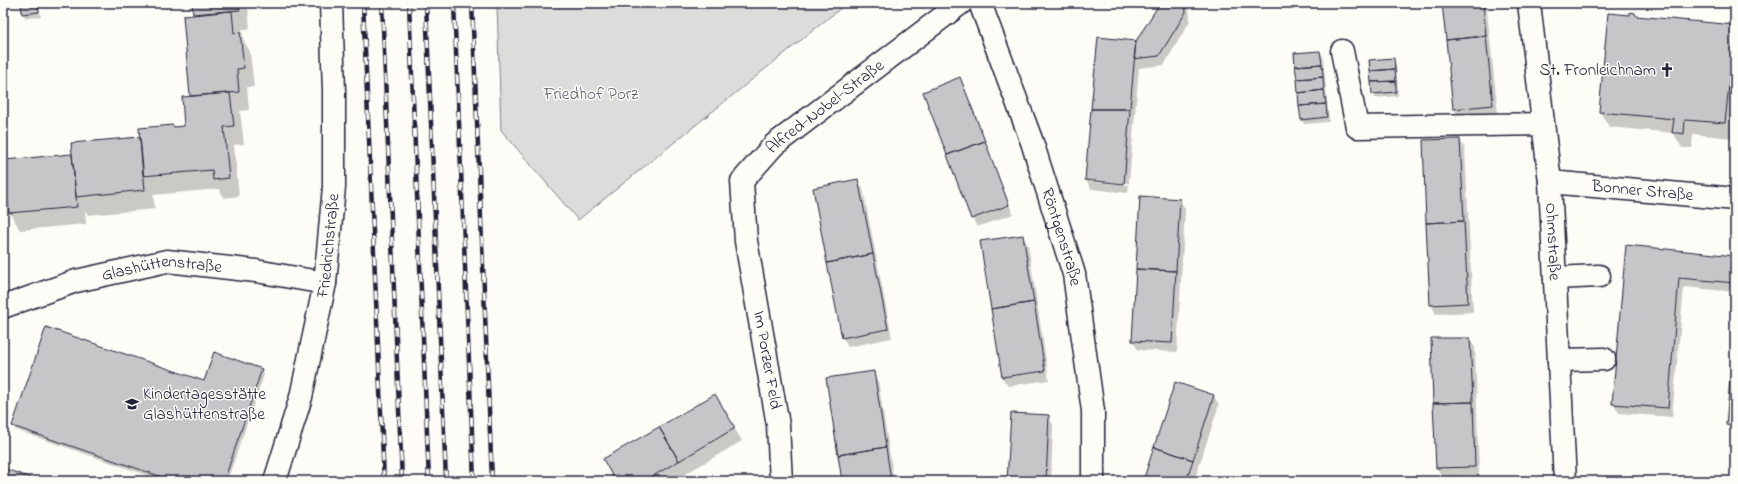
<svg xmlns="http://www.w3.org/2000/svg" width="1738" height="484" font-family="'Indie Flower',sans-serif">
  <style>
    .green { fill: #dddcdb; stroke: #807f8b }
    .shadow { fill: #0003; fill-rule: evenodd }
    .building { fill: #c6c6c8; stroke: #22223b }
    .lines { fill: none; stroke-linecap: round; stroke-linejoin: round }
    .minor-casing { stroke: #22223b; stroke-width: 25 }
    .minor { stroke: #fdfcf7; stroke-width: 22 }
    .rail-casing { stroke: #22223b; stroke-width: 4.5 }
    .rail { stroke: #fdfcf7; stroke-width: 3; stroke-dasharray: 9; stroke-linecap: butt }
    .labels { text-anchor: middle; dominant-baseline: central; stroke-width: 3; stroke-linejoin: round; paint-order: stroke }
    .poi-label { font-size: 17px; fill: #22223b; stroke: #fdfcf7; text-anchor: end }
    .park-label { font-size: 17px; fill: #5a5a6b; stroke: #fdfcf7 }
    .street-label { font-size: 17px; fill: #22223b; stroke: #fdfcf7 }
  </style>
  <rect width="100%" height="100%" fill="#fdfcf7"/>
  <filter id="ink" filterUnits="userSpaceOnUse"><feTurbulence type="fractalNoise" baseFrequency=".025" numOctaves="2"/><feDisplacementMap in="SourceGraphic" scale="8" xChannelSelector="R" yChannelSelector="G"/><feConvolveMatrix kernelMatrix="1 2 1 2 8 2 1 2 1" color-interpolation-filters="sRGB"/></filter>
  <g filter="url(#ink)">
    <path class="green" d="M497 3H847L578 220 501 130Z"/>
    <path class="shadow" d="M27 3H38L41 17 26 18 23 14Z
      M193 3H254V6H248L250 29H242L243 39 250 52 254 87H247L249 110 240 111 244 144 234 145 239 196 224 198 219 189 153 195 155 209 88 215 85 210 86 224 20 230 10 213 5 161 71 155 74 159 174 128 185 127 191 96 184 16 194 15Z
      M1161 3H1203L1189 5 1190 21 1164 65 1139 68 1128 193 1091 189 1086 180 1099 38 1136 42ZM1090 180 1129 183 1128 185 1090 182Z
      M1443 3H1486L1498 114 1459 118 1454 108Z
      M1636 17 1735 26V122L1733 138 1693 134 1692 148H1682L1673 133 1609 127 1600 112Z
      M1320 52 1323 56 1329 122 1304 124 1302 119Z
      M1393 59 1396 64 1398 96 1375 98 1373 93Z
      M960 79 965 88 1013 214 977 227 972 218Z
      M1460 140 1465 149 1473 312 1436 314 1431 305Z
      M858 180 863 189 892 338 848 347 843 338Z
      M1180 200 1185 209 1177 352 1138 350 1133 341Z
      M1022 236 1028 245 1049 380 1008 386 1002 377Z
      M1627 246 1735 257V292L1684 287 1672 417 1619 413 1613 404Z
      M1735 335V437L1727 425Z
      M1470 339 1475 348 1479 476 1442 477 1437 468Z
      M261 370 264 375 227 481H164L16 430 13 426Z
      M873 372 878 381 894 481H843Z
      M715 395 742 441 673 481H616Z
      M1214 396 1219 405 1194 481H1144Z
      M1048 416 1053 425 1051 481H1009Z"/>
    <path class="building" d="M21 3H38L39 12 22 14Z
      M192 3H240V10L193 14Z
      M1160 3H1185L1186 12 1159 56 1134 59 1136 41Z
      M1442 3H1483L1486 36 1446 40Z
      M232 11 234 33 240 32 244 68 237 69 239 92 190 96 183 16Z
      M1630 12 1635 13 1636 16 1735 25V45H1733L1725 123 1685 120 1684 134 1679 133H1672L1674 119 1599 112 1608 13 1630 15Z
      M1486 36 1493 105 1453 109 1446 40Z
      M1098 37 1136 41 1130 109H1091Z
      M1320 51 1322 64 1295 66 1294 53Z
      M1394 58 1395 69 1370 71 1369 60Z
      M1322 64 1323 77 1297 79 1295 66Z
      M1395 69 1396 81 1371 82 1370 71Z
      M960 77 985 141 947 155 923 92Z
      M1323 77 1324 90 1298 93 1297 79Z
      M1396 81V92L1372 94 1371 82Z
      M1324 90 1326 104 1299 106 1298 93Z
      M230 93 234 126 224 127 229 178 213 180 212 170 143 176 139 128 173 125 174 127 184 126 182 97Z
      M1326 104 1327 117 1301 120 1299 106Z
      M1091 109H1130L1124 184 1085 180Z
      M140 137 145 190 76 197 71 143Z
      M1460 139 1464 221 1426 223 1423 140Z
      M985 141 1009 205 971 219 947 155Z
      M72 154 77 207 9 213 4 160Z
      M858 179 873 254 827 263 813 188Z
      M1140 196 1180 199 1176 271 1136 269Z
      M1464 221 1468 303 1430 305 1426 223Z
      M1023 235 1034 302 991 309 980 241Z
      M1626 245 1735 256V283L1679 278 1668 408 1612 404Z
      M873 254 888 329 842 338 827 263Z
      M1136 269 1176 271 1172 343 1132 341Z
      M1034 302 1045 371 1002 377 991 309Z
      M1735 322V426L1726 425Z
      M46 327 204 381 214 352 262 369 224 481H174L12 426Z
      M1431 338H1470L1473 402 1433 403Z
      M874 371 886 447 838 455 826 378Z
      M1175 382 1214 395 1193 460 1154 447Z
      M715 394 735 428 679 461 659 427Z
      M1473 402 1475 467 1436 468 1433 403Z
      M1011 413 1049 415 1046 481H1007Z
      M659 427 679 461 644 481H615L603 459Z
      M886 447 891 481H842L838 455Z
      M1154 447 1193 460 1186 481H1143Z
      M3 468 39 481H3Z"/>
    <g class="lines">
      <defs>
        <g id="minor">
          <path id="s1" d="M980 3 1032 142 1074 274 1093 411V481"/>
          <path id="s2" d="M1529 3 1550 182 1565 481"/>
          <path d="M1342 51 1357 127 1543 124"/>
          <path id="s3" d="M1550 182 1735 199"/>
          <path d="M1555 278 1599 276"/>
          <path id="s4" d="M3 307 76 281 167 261 256 271 325 283"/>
          <path d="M1559 360 1604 359"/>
          <path id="s5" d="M275 481 301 397 325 283 334 187V91L331 3"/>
          <path id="s6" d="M781 481 778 425 746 241 742 181 774 145 961 3"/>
        </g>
      </defs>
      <use href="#minor" class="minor-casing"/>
      <use href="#minor" class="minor"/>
      <defs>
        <path id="rail" d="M363 3 384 481
          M382 3 402 481
          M409 3 429 481
          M426 3 446 481
          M454 3 474 481
          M472 3 492 481"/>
      </defs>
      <use href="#rail" class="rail-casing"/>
      <use href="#rail" class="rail"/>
    </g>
  </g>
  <defs>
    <symbol id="church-bare" viewBox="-9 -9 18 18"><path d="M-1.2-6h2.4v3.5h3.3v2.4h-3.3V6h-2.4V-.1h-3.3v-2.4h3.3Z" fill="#22223b" stroke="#fdfcf7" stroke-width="2.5" paint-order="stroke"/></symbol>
    <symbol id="school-bare" viewBox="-9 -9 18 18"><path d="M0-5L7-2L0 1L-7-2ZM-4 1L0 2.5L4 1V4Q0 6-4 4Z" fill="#22223b" stroke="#fdfcf7" stroke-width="2.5" paint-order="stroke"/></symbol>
  </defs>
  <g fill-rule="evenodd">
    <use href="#church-bare" x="1657" y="60" width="20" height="20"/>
    <use href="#school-bare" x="122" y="394" width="20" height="20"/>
  </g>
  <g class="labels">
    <g class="poi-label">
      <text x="1656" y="70">St. Fronleichnam</text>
      <text x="143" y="394" text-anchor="start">Kindertagesstätte<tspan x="143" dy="20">Glashüttenstraße</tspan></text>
    </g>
    <g class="park-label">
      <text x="591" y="94">Friedhof Porz</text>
    </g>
    <g class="street-label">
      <text stroke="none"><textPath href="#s6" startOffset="415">Alfred-Nobel-Straße</textPath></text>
      <text stroke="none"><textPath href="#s3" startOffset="93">Bonner Straße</textPath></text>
      <text stroke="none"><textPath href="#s1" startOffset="248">Röntgenstraße</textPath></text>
      <text stroke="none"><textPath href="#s2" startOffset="240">Ohmstraße</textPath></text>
      <text stroke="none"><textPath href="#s5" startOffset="242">Friedrichstraße</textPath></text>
      <text stroke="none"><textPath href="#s4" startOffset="165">Glashüttenstraße</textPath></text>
      <text transform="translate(767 360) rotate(80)">Im Porzer Feld</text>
    </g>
  </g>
  <rect width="1738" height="484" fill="none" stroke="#fdfcf7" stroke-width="16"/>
  <rect x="8" y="8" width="1722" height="468" fill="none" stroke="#22223b" stroke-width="1.5" filter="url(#ink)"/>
</svg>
